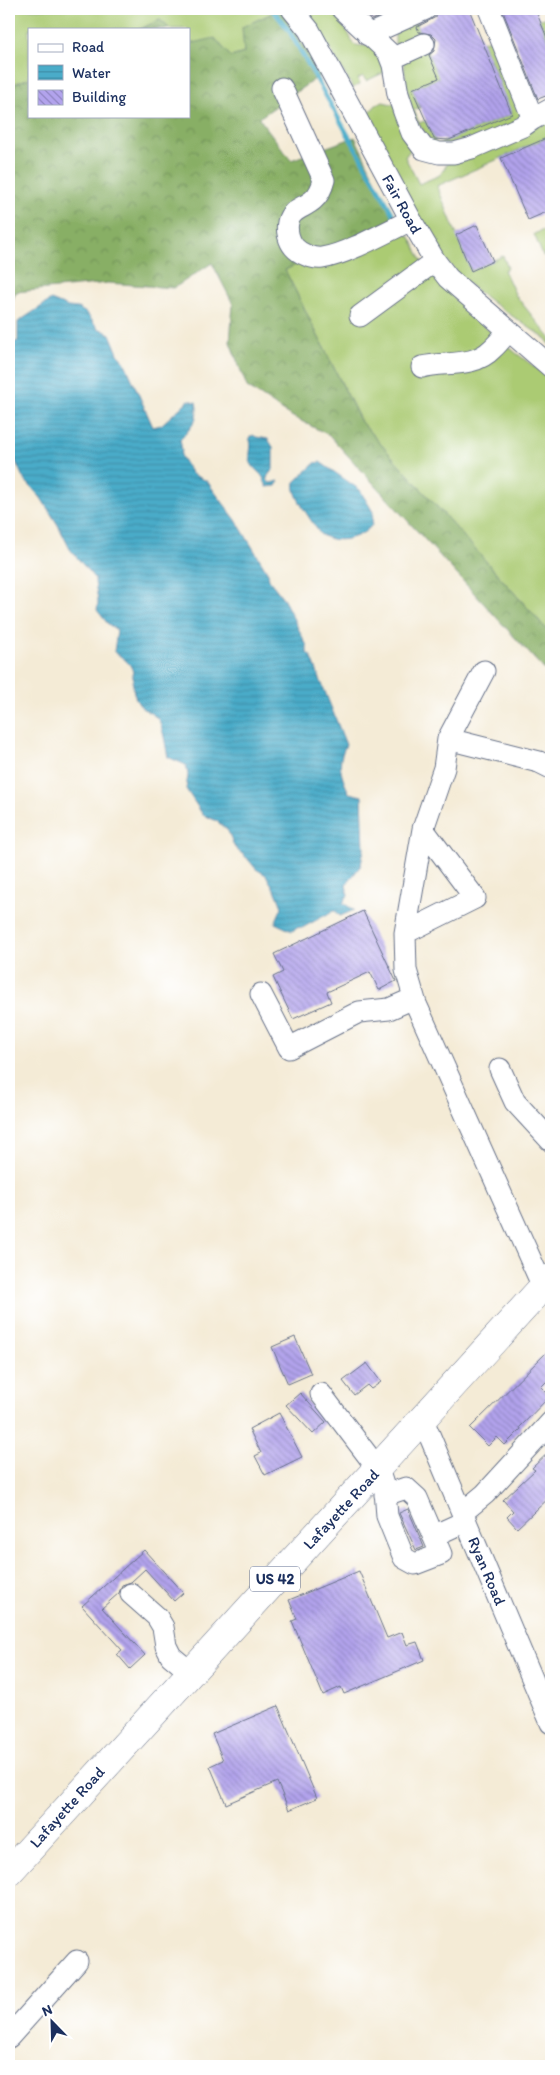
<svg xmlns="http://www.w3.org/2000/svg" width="560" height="2075" font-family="Itim,sans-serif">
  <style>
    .grass { fill: #abcb73; stroke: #637d68; fill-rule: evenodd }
    .forest { fill: url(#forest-crowns); stroke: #526f62 }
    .water { fill: url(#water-rules); stroke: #326e94 }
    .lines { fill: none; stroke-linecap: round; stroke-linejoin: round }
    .stream { stroke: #4aacc9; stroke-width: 4.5 }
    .building { fill: url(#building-back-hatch) }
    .minor-casing { stroke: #677188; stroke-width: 23 }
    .major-casing { stroke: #677188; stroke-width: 29 }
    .minor { stroke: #fff; stroke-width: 21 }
    .major { stroke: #fff; stroke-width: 28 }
    .labels { text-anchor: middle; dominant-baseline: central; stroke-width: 4; stroke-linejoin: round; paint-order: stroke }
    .shield { fill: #fff; stroke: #5f6d8e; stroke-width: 1 }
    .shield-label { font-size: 15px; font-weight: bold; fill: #1b2f5e }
    .street-label { font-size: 16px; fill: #1b2f5e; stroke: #fff }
  </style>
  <defs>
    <pattern id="forest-crowns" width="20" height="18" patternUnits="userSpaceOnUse" patternTransform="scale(1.25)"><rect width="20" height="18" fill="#88af65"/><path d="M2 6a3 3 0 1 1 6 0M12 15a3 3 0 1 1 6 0" fill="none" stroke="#6e8f56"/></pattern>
    <pattern id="water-rules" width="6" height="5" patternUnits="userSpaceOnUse" patternTransform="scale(1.25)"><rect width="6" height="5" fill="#4aacc9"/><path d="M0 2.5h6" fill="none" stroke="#3d8ca6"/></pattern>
    <pattern id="building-back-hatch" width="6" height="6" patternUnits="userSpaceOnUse" patternTransform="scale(1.25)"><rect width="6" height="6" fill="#b2a3ec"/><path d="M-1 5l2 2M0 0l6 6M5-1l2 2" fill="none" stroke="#9085c2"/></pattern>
  </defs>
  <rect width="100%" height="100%" fill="#fff"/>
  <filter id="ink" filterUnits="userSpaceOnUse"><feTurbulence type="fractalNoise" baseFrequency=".02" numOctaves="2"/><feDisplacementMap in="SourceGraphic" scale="10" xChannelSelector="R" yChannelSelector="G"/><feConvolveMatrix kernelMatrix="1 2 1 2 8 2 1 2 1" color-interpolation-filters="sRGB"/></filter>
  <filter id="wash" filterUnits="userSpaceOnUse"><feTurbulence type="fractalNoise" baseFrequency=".0096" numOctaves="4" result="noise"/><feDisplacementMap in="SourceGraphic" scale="20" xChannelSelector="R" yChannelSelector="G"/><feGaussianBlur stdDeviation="1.12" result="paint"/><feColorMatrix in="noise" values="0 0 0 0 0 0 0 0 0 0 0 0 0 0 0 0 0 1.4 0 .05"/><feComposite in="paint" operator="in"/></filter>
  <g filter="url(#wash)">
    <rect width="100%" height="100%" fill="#f4ebd6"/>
    <path class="grass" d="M9 9H280L243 27 244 53 231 57 215 39 189 44V29H170L160 20 140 29H29V78L9 86Z
      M303 9H332C338 21 349 30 353 44 364 48 368 43 379 50L385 72 366 81 363 76 358 79 360 84 353 88 326 42Z
      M551 9V27L550 29 551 47 539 19 546 18Z
      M414 18 422 39 397 47 395 44V34Z
      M495 37 517 89 521 118 501 132 434 147 411 112 403 61 426 48 435 69 485 48 482 42ZM489 57 500 83 451 103 502 91 512 114 437 145 427 123 424 121 419 123 414 110 420 108 413 89Z
      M383 102 396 105 413 146 405 157 419 184 440 175 451 158 551 121V136L437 186 471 270 503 256 508 268 504 270 516 296 551 339V346L546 339 493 303 462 279 437 249 410 202 367 115 376 105Z
      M551 227V253L543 256 534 234Z
      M406 234 410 237 421 259 437 280 466 311 516 353 551 379V634L361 422 285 270 304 261Z"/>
    <path class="forest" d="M281 9 322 74 259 118 291 160 355 137 394 219 285 270 361 422 551 634V677L329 435 289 415 247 387 230 342 233 304 212 263 174 288 108 283 16 292 9 309V86L29 78V116H189V44L215 38 231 57 244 53 242 27Z
      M160 20 170 29H140Z"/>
    <path class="water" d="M51 300 68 307 78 308 86 313 98 328 110 334 119 356 124 361 153 427 161 425 189 400 196 402C200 420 191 427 180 440L182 450 181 456 192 474 207 481 214 491 236 520 268 573 269 580 283 598 307 646V653L311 656 346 745C336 764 341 775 349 793L362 796 364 849 361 865 346 885 348 895 343 903 354 910 340 916 336 911H333L302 928 299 927 292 931 275 923 282 907 277 894 266 875 256 869 247 858 235 848 228 831 217 821 203 815 186 789 188 775 186 765 168 757C166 748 163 726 158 719 152 712 141 710 137 701 125 675 146 672 114 652L117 630 108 624 97 610C100 599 95 591 95 579L70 549 58 525 41 498 23 478 11 450 9 443V345L18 341V322Z
      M253 435 256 437 268 439 273 447V470C269 474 264 478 270 483L279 481 276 486 267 487C265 483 264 479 262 476 257 470 250 466 250 458 249 450 253 446 249 438Z
      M320 462 360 490 373 512 372 525C361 539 335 545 320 534 313 522 291 495 295 482L315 463Z"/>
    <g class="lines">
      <path class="stream" d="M272 9 288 29 394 216"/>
    </g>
    <g id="blocks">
      <path class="building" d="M365 9H396L372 20Z
        M438 9H469L512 114 449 140 434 139 412 89 439 78 429 55 434 51 436 39 431 34 419 32 417 27 436 17Z
        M502 9H535L551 47V94L538 99Z
        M551 136V210L528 220 501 158Z
        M477 225 493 261 471 271 456 235Z
        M363 911 396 981 379 990 370 972 327 992 331 1002 293 1019 273 977 283 972 274 954Z
        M295 1337 311 1374 288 1384 272 1347Z
        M551 1348V1377L541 1387 550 1396 520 1427 521 1429 505 1445 497 1437 488 1446 470 1428Z
        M367 1363 381 1382 371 1389 367 1385 354 1395 343 1381Z
        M300 1393 326 1422 313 1434 286 1405Z
        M279 1413 302 1457 265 1475 255 1456 261 1453 249 1429Z
        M551 1450V1496L517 1528 507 1517 513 1511 503 1500 535 1470 532 1468Z
        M408 1509 424 1547 416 1550 399 1513Z
        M144 1550 183 1593 174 1601 145 1569 131 1582 122 1585 119 1593 102 1608 145 1655 130 1669 117 1654 122 1650 82 1606Z
        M359 1571 387 1638 402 1632 407 1645 417 1642 424 1660 344 1694 341 1687 323 1695 292 1621 297 1619 289 1600Z
        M278 1706 317 1798 289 1810 277 1782 226 1804 210 1766 223 1760 212 1734Z"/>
    </g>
  </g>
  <g filter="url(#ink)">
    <use href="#blocks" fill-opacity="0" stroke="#677188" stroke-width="1"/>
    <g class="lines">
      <defs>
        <path id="minor" d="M292 9 309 30 411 220 435 261 448 278 551 367
          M342 9 388 52 393 65 398 94 404 112 412 133 424 149 439 153H454L472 148 523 126 533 119 489 9
          M368 35 426 9
          M391 59 424 44
          M282 88 324 180C322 188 319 195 313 200 304 208 291 209 288 222 286 231 289 241 294 247 300 254 313 259 322 258 345 255 388 231 411 220
          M533 119 551 109
          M360 316 435 261
          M422 367C445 361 474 368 492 349 498 344 503 337 508 331
          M484 671 448 739 444 768 423 829 405 933 406 970 416 1004 543 1287
          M448 739 539 762 551 768
          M405 933 475 898 423 829
          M261 994 289 1048 359 1012 389 1009 414 998
          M500 1069 515 1102 551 1141
          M321 1394 378 1469 385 1491 387 1516 404 1558 415 1564 441 1554 417 1498 406 1488 385 1495
          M423 1420 551 1723
          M462 1513 485 1494 551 1422
          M433 1536 466 1521
          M131 1594 157 1617 163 1627 166 1646 171 1656 190 1672
          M9 2037 77 1961"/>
        <path id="major" d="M9 1872 551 1278"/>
      </defs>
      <use href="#minor" class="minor-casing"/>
      <use href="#major" class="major-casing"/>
      <use href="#minor" class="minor"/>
      <use href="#major" class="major"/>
    </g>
  </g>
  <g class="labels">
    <rect class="shield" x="250" y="1566.5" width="50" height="25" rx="4"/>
    <g class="shield-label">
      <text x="275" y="1579">US 42</text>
    </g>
    <g class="street-label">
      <text transform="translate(402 204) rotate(61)">Fair Road</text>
      <text transform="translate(341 1509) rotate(-47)">Lafayette Road</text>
      <text transform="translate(487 1571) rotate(67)">Ryan Road</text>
      <text transform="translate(67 1807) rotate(-48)">Lafayette Road</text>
    </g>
  </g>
  <rect width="560" height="2075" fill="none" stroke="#fff" stroke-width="30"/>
  <rect x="28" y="28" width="162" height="90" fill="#ffffff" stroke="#a4acbf"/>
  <rect x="38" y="44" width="25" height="8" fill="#ffffff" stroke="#a4acbf"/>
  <text x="72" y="52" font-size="15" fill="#1b2f5e">Road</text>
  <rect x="38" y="65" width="25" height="15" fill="url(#water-rules)" stroke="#a4acbf"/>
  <text x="72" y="78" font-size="15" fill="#1b2f5e">Water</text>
  <rect x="38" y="90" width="25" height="15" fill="url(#building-back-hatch)" stroke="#a4acbf"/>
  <text x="72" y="102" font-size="15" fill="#1b2f5e">Building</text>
  <g transform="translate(52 2022) rotate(337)" stroke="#ffffff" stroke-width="4" paint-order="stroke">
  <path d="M0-4L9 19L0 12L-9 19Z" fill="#1b2f5e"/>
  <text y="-8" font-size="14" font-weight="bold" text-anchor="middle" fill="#1b2f5e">N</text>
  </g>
</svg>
